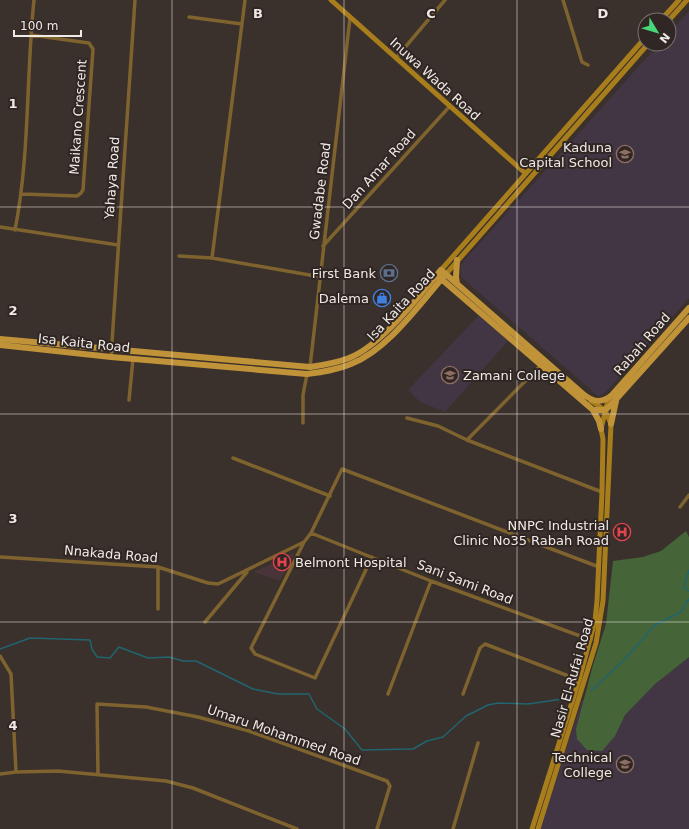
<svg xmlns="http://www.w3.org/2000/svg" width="689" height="829" font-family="'DejaVu Sans',sans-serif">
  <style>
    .education { fill: #423644 }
    .medical { fill: #483439 }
    .green { fill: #456538 }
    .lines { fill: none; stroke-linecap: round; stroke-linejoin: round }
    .stream { stroke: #20656f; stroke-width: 1.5 }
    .street { stroke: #7e632e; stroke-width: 3.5 }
    .secondary { stroke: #a87d1b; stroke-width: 5 }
    .primary { stroke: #c09339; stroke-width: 6 }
    .grid { fill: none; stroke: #f0eae7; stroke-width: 1; stroke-opacity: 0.55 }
    .labels { text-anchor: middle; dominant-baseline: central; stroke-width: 4; stroke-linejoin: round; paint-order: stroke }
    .street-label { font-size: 13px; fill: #f0eae7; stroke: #302623 }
    .poi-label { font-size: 13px; fill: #f0eae7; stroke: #302623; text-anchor: end }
    .grid-label { font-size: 13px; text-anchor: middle; font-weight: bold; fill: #f0eae7; stroke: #302623; stroke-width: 4; stroke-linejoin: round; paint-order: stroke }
  </style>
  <rect width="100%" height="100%" fill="#3a302c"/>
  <path class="education" d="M689 11V298L604 394 598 396 461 277V264L659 44H669V33Z
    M479 315 508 341 445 412 420 402 408 390Z
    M689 622V829H540L582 700 602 683Z"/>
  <path class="medical" d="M295 552 280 581 254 572Z"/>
  <path class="green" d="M686 531 689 537V657L655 684 625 715 615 736 602 751 587 750 577 739 576 729 593 665 606 624 613 561 643 557 661 551Z"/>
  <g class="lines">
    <path class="stream" d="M689 570 684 587 689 591
      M0 649 30 638 90 640 92 649 97 657 110 658 119 647 148 658 169 657 183 661H196L253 689 278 694H309L317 709 345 729 362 750 413 749 427 741 443 737 466 716 488 705 498 703 528 704 569 698
      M592 690 625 659 655 625 681 612 689 599"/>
    <path class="street" d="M563 0 582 62 588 65
      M189 17 242 24
      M396 58 445 0
      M22 194 77 196 81 193 83 190 93 49 89 43 31 35
      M0 227 118 245
      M15 230C30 154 26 76 34 0
      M323 246 450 106
      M179 256 212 258 321 277
      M212 258 245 0
      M111 357 135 0
      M310 367 350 18
      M129 400 133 359
      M407 418 438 426 467 440 602 492
      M303 423V395L307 374
      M467 440 542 364
      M233 458 330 496
      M680 507 689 495
      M311 533 431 581 591 640
      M0 557 158 567 208 583 218 584 304 542
      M372 557 315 678 255 654 251 648 304 542 311 533 342 469 599 567
      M158 609V567
      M205 622 247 572
      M0 656 11 674 16 772
      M388 694 431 581
      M463 694 480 648 485 644 579 680
      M0 774 16 772 58 771 166 781 193 788 297 829
      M98 774 97 704 146 707 198 717 249 731 387 781 390 786 389 789 377 829
      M453 829 478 743"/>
    <path class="secondary" d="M331 0 525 173
      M661 20 679 0
      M669 20 687 0
      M441 270 645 38
      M446 274 648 44
      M532 829 579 680 595 621 597 601 602 492 603 439 601 429 607 404 611 396
      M538 829 596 643 603 601 611 424 605 410 591 401"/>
    <path class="primary" d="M439 277 593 410H605L610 406 689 318
      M457 284 456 277 457 260
      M0 339 310 367C323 365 337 363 349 358 382 345 418 297 441 270L583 394C593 402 602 404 612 395L689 308
      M0 345 111 357 307 374C322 372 337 370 351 364 389 349 420 303 446 274
      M593 410 599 421 601 429
      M611 424 616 401"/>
  </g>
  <path class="grid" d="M172 0V829M344 0V829M517 0V829M0 207H689M0 414H689M0 622H689"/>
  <defs>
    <symbol id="school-ring" viewBox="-11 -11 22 22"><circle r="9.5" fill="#302623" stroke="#8d6e63" stroke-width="1.5"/><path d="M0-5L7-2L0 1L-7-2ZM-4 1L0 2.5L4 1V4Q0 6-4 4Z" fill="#8d6e63"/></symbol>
    <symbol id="bank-ring" viewBox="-11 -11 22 22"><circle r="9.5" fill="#302623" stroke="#5c6f8a" stroke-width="1.5"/><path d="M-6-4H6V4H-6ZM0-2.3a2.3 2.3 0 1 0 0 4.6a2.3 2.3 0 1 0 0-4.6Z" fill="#5c6f8a"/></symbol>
    <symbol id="shop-ring" viewBox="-11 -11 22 22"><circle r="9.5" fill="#302623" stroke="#3f7fe0" stroke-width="1.5"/><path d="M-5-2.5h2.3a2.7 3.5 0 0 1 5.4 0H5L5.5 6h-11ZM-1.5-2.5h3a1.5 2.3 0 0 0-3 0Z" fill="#3f7fe0"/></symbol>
    <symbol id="hospital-ring" viewBox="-11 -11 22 22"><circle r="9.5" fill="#302623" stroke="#e0444e" stroke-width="1.5"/><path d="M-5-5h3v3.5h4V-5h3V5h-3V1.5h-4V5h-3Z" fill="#e0444e"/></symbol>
    <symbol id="university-ring" viewBox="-11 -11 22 22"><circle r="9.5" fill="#302623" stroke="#8d6e63" stroke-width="1.5"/><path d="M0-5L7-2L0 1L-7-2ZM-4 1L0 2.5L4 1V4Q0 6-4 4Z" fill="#8d6e63"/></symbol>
  </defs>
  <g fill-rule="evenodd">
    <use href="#school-ring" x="615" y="144" width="20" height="20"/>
    <use href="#bank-ring" x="379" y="263" width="20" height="20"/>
    <use href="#shop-ring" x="372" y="288" width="20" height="20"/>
    <use href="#school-ring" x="440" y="365" width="20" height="20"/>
    <use href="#hospital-ring" x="612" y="522" width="20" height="20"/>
    <use href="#hospital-ring" x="272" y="552" width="20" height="20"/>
    <use href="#university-ring" x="615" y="754" width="20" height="20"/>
  </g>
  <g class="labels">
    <g class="street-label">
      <text transform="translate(435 79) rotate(42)">Inuwa Wada Road</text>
      <text transform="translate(78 117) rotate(-86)">Maikano Crescent</text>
      <text transform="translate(379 169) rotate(-48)">Dan Amar Road</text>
      <text transform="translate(112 178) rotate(-86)">Yahaya Road</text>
      <text transform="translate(320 191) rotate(-83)">Gwadabe Road</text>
      <text transform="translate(401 305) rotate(-47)">Isa Kaita Road</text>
      <text transform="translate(84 343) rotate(6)">Isa Kaita Road</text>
      <text transform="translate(642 344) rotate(-49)">Rabah Road</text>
      <text transform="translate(111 554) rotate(5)">Nnakada Road</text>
      <text transform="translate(465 582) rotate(21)">Sani Sami Road</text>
      <text transform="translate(572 678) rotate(-74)">Nasir El-Rufai Road</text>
      <text transform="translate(284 735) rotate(19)">Umaru Mohammed Road</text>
    </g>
    <g class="poi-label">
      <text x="612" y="147">Kaduna<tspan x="612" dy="15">Capital School</tspan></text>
      <text x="376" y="273">First Bank</text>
      <text x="369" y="298">Dalema</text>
      <text x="463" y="375" text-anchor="start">Zamani College</text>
      <text x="609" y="525">NNPC Industrial<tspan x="609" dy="15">Clinic No35 Rabah Road</tspan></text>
      <text x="295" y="562" text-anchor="start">Belmont Hospital</text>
      <text x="612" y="757">Technical<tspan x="612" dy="15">College</tspan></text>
    </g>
  </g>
  <g class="grid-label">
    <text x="258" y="18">B</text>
    <text x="431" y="18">C</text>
    <text x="603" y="18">D</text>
    <text x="13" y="108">1</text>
    <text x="13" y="315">2</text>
    <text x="13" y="523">3</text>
    <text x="13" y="730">4</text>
  </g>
  <g transform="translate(657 32) rotate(128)"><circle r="19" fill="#302623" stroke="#7d7471"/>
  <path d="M0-3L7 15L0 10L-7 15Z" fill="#47d779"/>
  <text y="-6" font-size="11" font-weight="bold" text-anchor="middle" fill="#f0eae7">N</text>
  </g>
  <path d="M14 30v6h67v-6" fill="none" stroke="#f0eae7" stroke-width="2"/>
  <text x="20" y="30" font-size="12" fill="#f0eae7" stroke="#302623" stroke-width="3" paint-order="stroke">100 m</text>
</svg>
